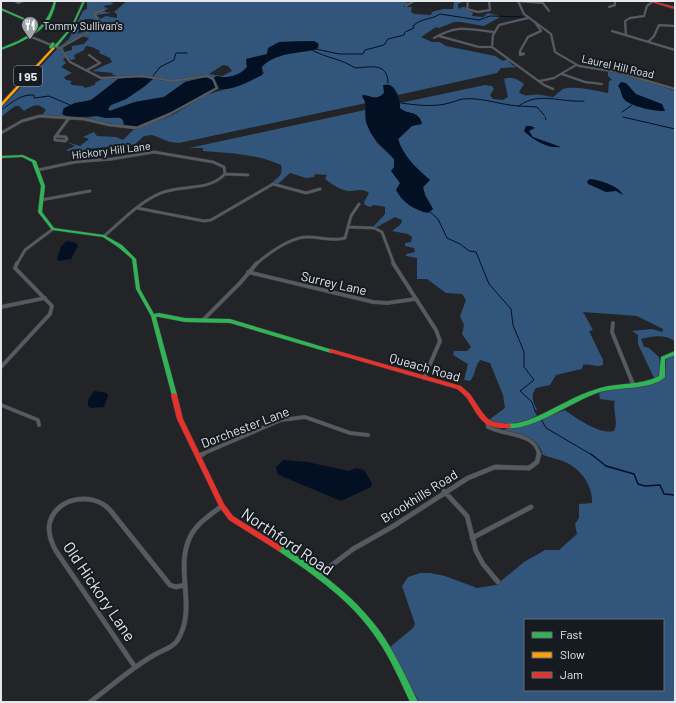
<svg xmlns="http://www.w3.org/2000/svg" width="676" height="703" font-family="Barlow,sans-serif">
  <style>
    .forest { fill: #32557c; fill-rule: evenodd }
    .water { fill: #031024 }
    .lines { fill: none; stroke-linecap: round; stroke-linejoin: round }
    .stream-far1 { stroke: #031024; stroke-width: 1 }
    .stream { stroke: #031024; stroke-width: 1.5 }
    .street-far3-casing { stroke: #3e3f42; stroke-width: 2.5 }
    .street-far2-casing { stroke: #3e3f42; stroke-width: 3.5 }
    .street-far1-casing { stroke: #3e3f42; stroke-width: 4.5 }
    .street-casing { stroke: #3e3f42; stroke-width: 5.5 }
    .fast-casing { stroke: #3e3f42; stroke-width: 1 }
    .slow-casing { stroke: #3e3f42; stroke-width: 1 }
    .jam-casing { stroke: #3e3f42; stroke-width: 1 }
    .street-far3 { stroke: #565b62; stroke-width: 2 }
    .street-far2 { stroke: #565b62; stroke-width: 2.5 }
    .street-far1 { stroke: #565b62; stroke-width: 3.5 }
    .street { stroke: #565b62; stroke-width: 4.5 }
    .fast { fill: #30b455; fill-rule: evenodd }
    .slow { fill: #ff9f0a; fill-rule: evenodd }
    .jam { fill: #e5322d; fill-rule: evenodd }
    .fast-bridge-casing { stroke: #3e3f42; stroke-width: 4; stroke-linecap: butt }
    .fast-bridge { stroke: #30b455; stroke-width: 3.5 }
    .labels { text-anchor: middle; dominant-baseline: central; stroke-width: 4; stroke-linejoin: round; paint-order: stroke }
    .far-poi-label { font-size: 11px; fill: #e4e8ec; stroke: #151b21; text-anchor: start }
    .far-street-label { font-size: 11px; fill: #e4e8ec; stroke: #151b21 }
    .shield { fill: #151b21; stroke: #a6aaaf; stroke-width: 1 }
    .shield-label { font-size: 12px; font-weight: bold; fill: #e4e8ec }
    .street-label { font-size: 13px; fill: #e4e8ec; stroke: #151b21 }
    .near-street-label { font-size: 16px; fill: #e4e8ec; stroke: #151b21 }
  </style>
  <rect width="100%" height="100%" fill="#222427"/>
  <path class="forest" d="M87 1H109L114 4 103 6 108 9 102 11 111 13 97 15 100 19 106 16 117 18V14L114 12 127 1H400L410 3 403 7H412L411 12 414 14 431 15 432 12 443 9H453L454 1H464L458 4V7L461 9 462 7H465L466 10 473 12 472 16 483 17 488 13 500 16V17L484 26 461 22H454L439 28 436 27 421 37 432 42H440L446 46 495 56 503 61 508 59 512 65 517 67 501 68 497 73 398 95C395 88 391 83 384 85V93C374 103 372 94 362 96L366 103 179 143 170 142 152 135 144 136 134 145 129 144 121 147 123 153H121L119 148 116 146 86 149 84 153 91 157 85 159 76 149 68 151 66 150 75 146 67 142 80 146 89 139 83 137 94 132 97 136 116 137 123 140 134 129 171 116 205 95 241 85 262 75 264 73 261 67C268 59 290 52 300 51 307 50 313 52 319 47L309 41 279 42 267 54 246 62 247 67C240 76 226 79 216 76L213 79 206 77 185 82 164 97 135 102 110 111 108 109 111 105 126 99 145 86 152 79 138 77 118 79 95 98 85 102 75 103 63 109V115L71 118 42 115 46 110C38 102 32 105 24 111L19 106H15L1 117V108L59 47 69 39 83 11 87 9ZM85 19H93L95 23 89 30 77 34ZM81 36 89 38 84 44 72 46V50L64 52 63 47ZM86 46 92 47 100 51 99 53 110 58 112 62 92 71 113 73 112 75H115V78H103L95 83V85L85 88 83 86 72 85 70 83 72 81 66 80 64 77 72 73 61 67 66 63 63 59 67 57 71 60 75 59 74 55 84 50ZM223 65 228 66 232 71 222 76 209 74Z
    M608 71 650 82 675 91V341C664 334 653 336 641 339L644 347 649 348 659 357 661 372 657 377 654 378 638 344V335L632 331 652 329 662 332 663 329 637 316 583 312 593 330 589 331 603 360V365C597 368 590 363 583 365L582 369 556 375 550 385 536 388C530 396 533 402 537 410H534L537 416C524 422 501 430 490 419L505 408 503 395 490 363 480 360C474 367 476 374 470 381L464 380 468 364 453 355 454 351H467L471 347 462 334 464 325 460 316 466 300 462 294 446 293 427 279H417V258L406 256V254L415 252 414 248 405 246V243L411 242 412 237 408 234 392 231 401 224 402 220 395 217 377 227H373L385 214V207L374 205 370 207 365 205 364 202 369 193C362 188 358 191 350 191 341 191 332 184 325 179L327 175 315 174 314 177 306 178 290 173 278 184H270C277 178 284 175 281 165 257 154 229 153 203 151V148H189L365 110 366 123 377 143 394 159V167L409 205 424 212 433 209 425 195 423 187 430 180C417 169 403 156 398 139L413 125 422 123 420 118C414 114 405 113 400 108V103L485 85 492 86 494 89 490 95 493 99 503 100 508 97 504 79C511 76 518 79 524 84L519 92C526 99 532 93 540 95 545 95 549 97 553 97 556 95 560 91 563 89 573 85 597 91 608 93L609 81 612 80 608 76Z
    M97 116 106 118H122L124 122V126L84 118Z
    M674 355 675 702H419L390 647 413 628 415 624 402 586 408 577 420 573H430L445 576 477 588 496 585 524 562 545 550H559L577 534 575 524 579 518V504L592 503C593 487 582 470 567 463 560 459 551 458 543 455 538 437 521 434 505 431V429L522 426 565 410C576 418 600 435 614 431 619 422 612 411 615 401L600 399 599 393C606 390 613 388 620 387 636 385 653 389 665 377L666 358ZM525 620H663V690H525Z"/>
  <path class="water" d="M314 41 319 44 317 49C300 54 274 52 262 67V75C249 81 235 90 220 89L215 79 213 80 215 88 169 114 136 127 124 126 123 120 119 117 106 118 97 116 71 117 62 114 64 108 75 103 91 100 118 79 138 77 153 79 145 86 126 99 111 105 108 109 109 111 135 102 164 97 185 82 206 77 213 79 216 76C226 79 240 76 247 67L246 59 267 54 268 48 279 42Z
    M621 82 626 83 636 94 662 104 665 111C656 112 628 106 623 98 621 94 621 89 618 86Z
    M383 85H390C397 92 400 98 400 108 408 116 417 108 422 124L412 126 398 139C403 156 417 169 430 180L423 187 425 195 433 209 428 213C414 210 402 202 396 190L400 183 391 171 394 167V159C384 146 372 141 367 124 363 114 369 105 362 96L363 95C372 96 376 101 384 93Z
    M526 126H531L535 128 529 131 533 137 561 147C548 149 533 140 524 131Z
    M590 179C600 180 619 186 623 195L616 191 606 192 588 184 587 181Z
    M67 241 76 243 78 246 71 259 59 261 57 259 61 246Z
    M94 391 107 393 108 396 104 407 91 408 88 406V400Z
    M283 460 307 462 349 471 356 468 364 470 372 483 371 487 341 501 279 475 277 472 276 467Z"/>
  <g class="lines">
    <path class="stream-far1" d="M316 49 339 54H363L365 50 384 45 388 39 404 35 405 32 414 28 413 26C421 18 431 20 440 14L479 20 490 16 523 17
      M312 50C326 58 342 59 355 68 370 67 388 62 388 83
      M153 76 160 67 174 60 176 53H187
      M401 103C416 105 430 107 445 104 451 103 457 100 463 99 482 97 500 105 519 106 538 91 562 103 584 101
      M519 106 537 107 544 115
      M1 110C12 103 20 94 34 95V98L49 96 70 105
      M622 112 632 105
      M545 117 546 120
      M623 117 675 129
      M430 212 438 219 447 238 460 244 469 251 476 252 489 284 511 309 513 325 524 352V367L534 380 520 391 532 402 535 411
      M541 419 546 428 592 455"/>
    <path class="stream" d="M591 454 606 466 634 474 638 484 645 486 660 485 664 494 675 495"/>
    <defs>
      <path id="street-far3" d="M15 1 18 3 23 1
        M468 1 467 9 478 12 490 10 489 1
        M406 6 414 1
        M609 7 615 5V1
        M549 11 543 3 518 1 524 14 551 34 555 52 579 66 617 72 675 89
        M528 18 499 25 493 35 492 47 544 85 553 89
        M612 31 675 50
        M626 35 625 21 630 18 644 16 647 6 652 2
        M29 36 61 49 70 62 101 78 143 76 172 81 207 76 213 79 217 88 168 115
        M439 36 479 47H492
        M434 38C458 24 467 29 493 32
        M648 42 654 36 659 25 675 26
        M60 48 92 30 98 21 94 13 104 10
        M520 53 524 54 520 55V51L528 37 541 31 535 22
        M87 70 100 63 89 55
        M562 74 585 82 602 84
        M540 81 554 78 576 65"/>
      <path id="street-far2" d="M1 133 22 121 40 116 84 119 110 125 137 128 170 114
        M56 136 66 137 67 139 65 141 55 140V137L69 118
        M38 170 75 162 112 159 154 152 213 162 224 167 225 174C208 192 182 184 161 193 139 202 122 221 104 236
        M225 174 248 175
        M41 200 90 191
        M137 208 204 221 211 220 273 184 306 193 320 189
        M349 227 374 228 382 232 394 264
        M17 264 25 250 53 229
        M256 264C269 253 290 237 308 237 321 237 332 242 345 238L351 216 359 204"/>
      <path id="street-far1" d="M393 263 436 330 440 341 424 378
        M248 272 373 302 387 303 415 299
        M1 307 45 298
        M203 320 240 283 257 263
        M613 323 612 332 633 384
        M1 367 50 314 52 306 15 268 17 263
        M1 405 38 420 39 425
        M487 422 488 427C505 436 536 432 539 455
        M200 455 281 420 305 417 350 433 368 435"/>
      <path id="street" d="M199 456 203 454
        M444 491 467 516 476 551 483 564 498 582
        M472 538 531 507
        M319 575 353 549 392 527 468 478 495 467 529 468 537 462 539 454
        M135 667 56 551C52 544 49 535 49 527 52 498 92 490 110 510L170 585 176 587 185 585
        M90 702C112 686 132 667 156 654 163 650 172 648 177 641 198 609 174 570 190 537 197 523 210 515 222 506"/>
      <path id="fast" d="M54 1H56C55 7 53 13 50 19 39 35 18 44 1 50V48L18 41 30 34 26 30 24 20 1 10V8L26 19 28 30 32 33C44 25 50 15 54 1Z
        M83 1H85L73 27 57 47H55V45L71 27Z
        M23 155 36 161 45 186 42 212 54 228 104 235 122 245 136 259 140 289 154 314 159 313 185 318 230 319 333 350V352L331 353 230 323 185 322 159 317H156L177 395 176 396H172L151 316 136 289 132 259 118 247 103 237 52 230 38 212 41 186 32 162 22 157 1 158V156Z
        M675 351V355L665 359V377C651 391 616 386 597 393 574 401 529 432 506 428L505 426 506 424C510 423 514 424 518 423 525 421 532 419 538 416 558 407 576 395 597 389 617 382 640 386 659 376L661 357Z
        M279 545C291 550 304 561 315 569 335 584 355 600 371 620 386 637 396 657 406 677 410 685 414 694 418 702H410C400 681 391 659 377 639 352 601 314 575 277 550L276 548 277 546Z"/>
      <path id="slow" d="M53 47 55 48 2 106H1V103Z"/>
      <path id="jam" d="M648 1H652L675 7V9Z
        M331 349 461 386 470 394 482 412 488 419 494 422 508 424H510L511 426 510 428C507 428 504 428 500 428 482 426 479 417 470 403 467 397 462 393 457 389L329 352V350Z
        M174 393 176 394 177 395 183 419 224 504 233 516 281 546 282 548 281 550 279 551 277 550 229 520 220 508 177 419 171 395 172 394Z"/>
    </defs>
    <use href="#street-far3" class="street-far3-casing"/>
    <use href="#street-far2" class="street-far2-casing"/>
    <use href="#street-far1" class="street-far1-casing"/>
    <use href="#street" class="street-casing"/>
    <use href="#fast" class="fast-casing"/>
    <use href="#slow" class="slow-casing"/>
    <use href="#jam" class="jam-casing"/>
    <use href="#street-far3" class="street-far3"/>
    <use href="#street-far2" class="street-far2"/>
    <use href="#street-far1" class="street-far1"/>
    <use href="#street" class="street"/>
    <use href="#fast" class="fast"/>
    <use href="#slow" class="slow"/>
    <use href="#jam" class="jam"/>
    <defs>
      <path id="fast-bridge" d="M51 47 53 44"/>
    </defs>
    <use href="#fast-bridge" class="fast-bridge-casing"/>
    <use href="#fast-bridge" class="fast-bridge"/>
  </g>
  <defs>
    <symbol id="restaurant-pin" viewBox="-11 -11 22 30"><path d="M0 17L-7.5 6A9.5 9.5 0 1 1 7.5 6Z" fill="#a0a3a7" stroke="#151b21"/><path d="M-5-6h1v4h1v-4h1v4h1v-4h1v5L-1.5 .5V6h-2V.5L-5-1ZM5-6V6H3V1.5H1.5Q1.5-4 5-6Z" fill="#fff"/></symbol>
  </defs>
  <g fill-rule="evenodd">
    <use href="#restaurant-pin" x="20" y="15" width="20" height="27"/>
  </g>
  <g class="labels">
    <g class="far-poi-label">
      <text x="43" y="25">Tommy Sullivan's</text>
    </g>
    <g class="far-street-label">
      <text transform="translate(618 66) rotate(13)">Laurel Hill Road</text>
      <text transform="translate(111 150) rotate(-7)">Hickory Hill Lane</text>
    </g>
    <rect class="shield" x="14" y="66" width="28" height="20" rx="3"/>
    <g class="shield-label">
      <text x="28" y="76">I 95</text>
    </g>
    <g class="street-label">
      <text transform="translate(334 283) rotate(13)">Surrey Lane</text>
      <text transform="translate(425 367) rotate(16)">Queach Road</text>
      <text transform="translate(245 427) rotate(-21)">Dorchester Lane</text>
      <text transform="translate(419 496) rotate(-32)">Brookhills Road</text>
    </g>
    <g class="near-street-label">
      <text transform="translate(288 541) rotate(34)">Northford Road</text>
      <text transform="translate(100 591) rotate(56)">Old Hickory Lane</text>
    </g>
  </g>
  <rect width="676" height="703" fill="none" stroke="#e4e8ec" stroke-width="4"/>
  <rect x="524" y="619" width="140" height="72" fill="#151b21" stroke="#686d72"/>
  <rect x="532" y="632" width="20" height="6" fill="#30b455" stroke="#686d72"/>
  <text x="560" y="639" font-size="12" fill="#e4e8ec">Fast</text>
  <rect x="532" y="652" width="20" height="6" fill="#ff9f0a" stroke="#686d72"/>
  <text x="560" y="659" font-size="12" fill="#e4e8ec">Slow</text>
  <rect x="532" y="672" width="20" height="6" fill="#e5322d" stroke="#686d72"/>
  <text x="560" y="679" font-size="12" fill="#e4e8ec">Jam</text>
</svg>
